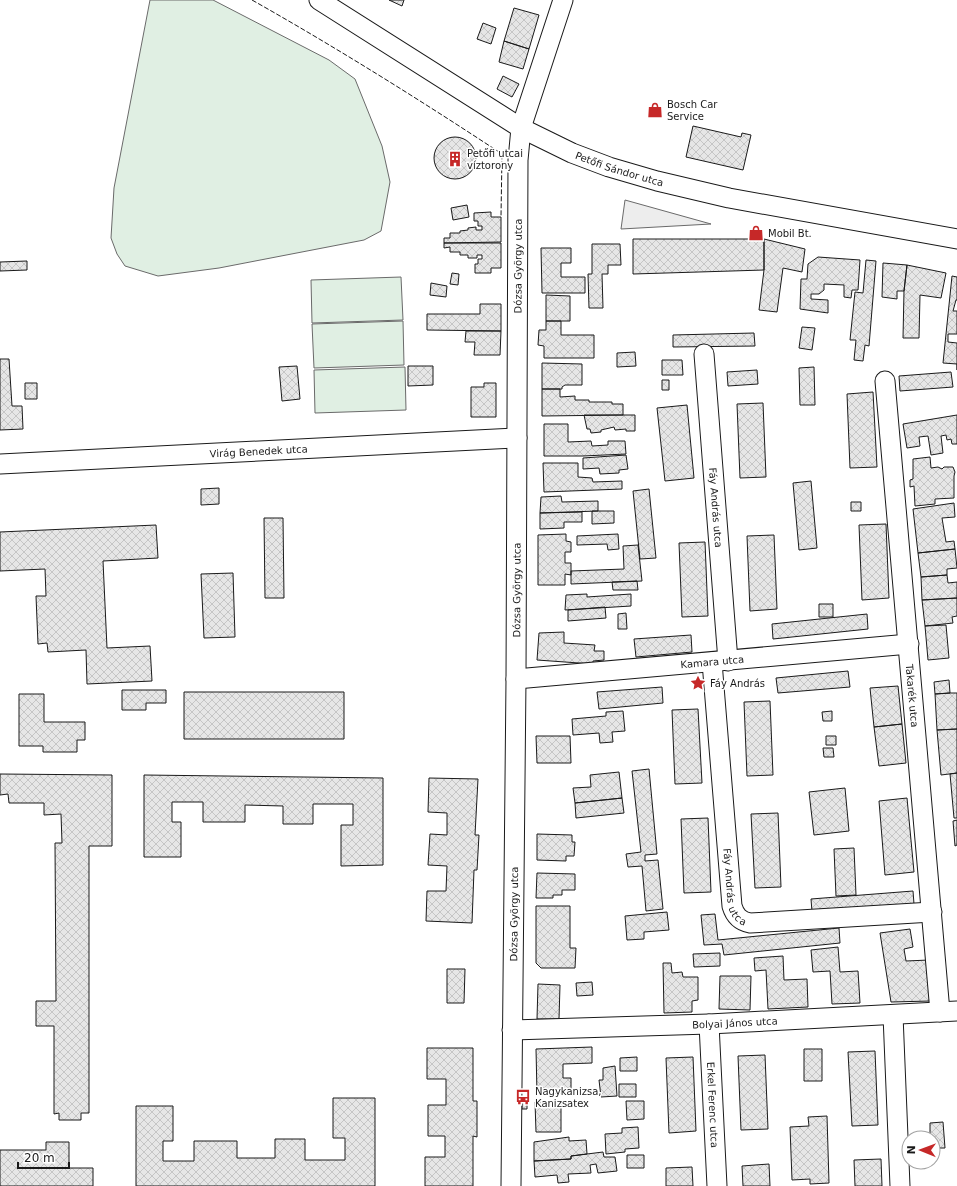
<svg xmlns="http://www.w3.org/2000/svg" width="957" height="1186" font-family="'DejaVu Sans',sans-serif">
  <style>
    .pitch { fill: #e0efe3; stroke: #6a6a6a }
    .parking { fill: #ededed; stroke: #6a6a6a }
    .building { fill: url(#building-cross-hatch); stroke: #1a1a1a }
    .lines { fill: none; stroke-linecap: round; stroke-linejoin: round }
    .minor-casing { stroke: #1a1a1a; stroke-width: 21 }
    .minor { stroke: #fff; stroke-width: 19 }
    .fence { stroke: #1a1a1a; stroke-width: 1; stroke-dasharray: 5 2; stroke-linecap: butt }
    .labels { text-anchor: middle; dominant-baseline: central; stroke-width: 3; stroke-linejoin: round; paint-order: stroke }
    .poi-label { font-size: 10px; fill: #1a1a1a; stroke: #fff; text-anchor: start }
    .street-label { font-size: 10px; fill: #1a1a1a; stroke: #fff }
  </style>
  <defs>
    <pattern id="building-cross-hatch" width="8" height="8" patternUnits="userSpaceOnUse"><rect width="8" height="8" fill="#e6e6e6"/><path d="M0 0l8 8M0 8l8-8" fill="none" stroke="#c5c5c5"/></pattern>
  </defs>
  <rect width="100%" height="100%" fill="#fff"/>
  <path class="pitch" d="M150 0H213L329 60 355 79 382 146 390 182 381 231 364 240 219 268 158 276 125 266 117 254 111 238 114 188Z
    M401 277 403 320 312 323 311 280Z
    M403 321 404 365 314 368 312 324Z
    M405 367 406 410 315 413 314 370Z"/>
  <path class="parking" d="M625 200 711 224 621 229Z"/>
  <path class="building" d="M389 0H404L402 6Z
    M514 8 539 15 529 49 504 41Z
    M483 23 496 28 491 44 477 39Z
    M504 41 529 49 523 69 499 62Z
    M503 76 519 84 512 97 497 89Z
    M693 126 741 137 742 133 751 135 743 170 686 157Z
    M434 158a21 21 0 1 1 42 0a21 21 0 1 1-42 0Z
    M467 205 469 217 453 220 451 208Z
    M491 212V217H501V242L444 243V238H450V233H460V231L468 230V228L476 227V230H482V226H478V221H474V213Z
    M633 239H764V270L633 274Z
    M764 239 805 249 802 272 783 268 777 312 759 310 764 270Z
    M444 243H501V268H491V273H475V264H478V259H482V255H477V258H468V255H460V252H450V247L444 248Z
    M592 244H620L621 265H608V274H602L603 308H589L588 274H592Z
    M541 248H571V263H561V277H585V293H542Z
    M818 257 860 260 858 290H852L851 298 844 297V285L824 284V290L819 294H811V299L828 300V313L800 309 801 279H807L808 264Z
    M866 260 876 261 869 346 865 345 863 361 854 360 856 340H850L855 292 863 293Z
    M27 261V270L0 271V262Z
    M883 263 907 265 904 291H897V299L882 297Z
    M907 265 946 273 941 298 920 295 919 338H903L904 291Z
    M452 273 459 274 458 285 450 284Z
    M952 276 957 277V300H956L953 311H957V334H948V342L957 343V370V364L943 363Z
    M431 283 447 286 446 297 430 295Z
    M546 295 570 296V321H546Z
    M480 304H501V331L427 330V314H480Z
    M546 321H561V335H594V358H544V346L538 345 539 330H546Z
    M802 327 815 328 812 350 799 348Z
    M466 331H501L500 355H474L475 342H465Z
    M754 333 755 346 673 347V335Z
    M635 352 636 366 617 367V353Z
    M0 359H9L12 406H22L23 429 0 430Z
    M662 360H682L683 375H662Z
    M542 363 582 364V385H565L562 387V389H542Z
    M297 366 300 399 282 401 279 367Z
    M408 366H433V385L408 386Z
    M814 367 815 405H800L799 368Z
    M757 370 758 384 728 386 727 372Z
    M951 372 953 387 900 391 899 376Z
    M662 380H669V390H662Z
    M25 383H37V399H25Z
    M484 383H496V417H471V387H484Z
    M542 389H560V397L575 396V400H589V402H612V404H623V415L542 416Z
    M873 392 877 467 850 468 847 394Z
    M763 403 766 477 740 478 737 404Z
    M687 405 694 478 665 481 657 408Z
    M584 415H635V431H626V429L615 430 614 427 601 430V432L591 433 590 429H587Z
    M957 415V444H952L951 439 947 440 946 435 941 436 943 453 931 455 928 436 919 437 920 446 907 448 903 424Z
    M544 424H568V442L591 441 592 446 608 445V441H625L626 454 583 456H544Z
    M626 455 628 469 619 470V473L600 474 599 468 583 469V458Z
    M930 457 931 468 938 467 942 469 944 467H953L955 472 954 476V498L935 499V504L915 506 914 486 910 487V480L913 479V459Z
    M543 463H578V477L592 478 593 482 622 481V489L544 492Z
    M811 481 817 548 799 550 793 483Z
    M219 488V504L201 505V489Z
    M649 489 656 558 640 559 633 491Z
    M561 496 562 502 598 501V511L540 513 541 497Z
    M851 502H861V511H851Z
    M954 503 955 517 942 518 946 542 954 541 955 549 918 553 913 509Z
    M592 511H614V523L592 524Z
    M582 512V522H564V528L540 529V513Z
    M264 518H283L284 598H265Z
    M886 524 889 598 862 600 859 525Z
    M156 525 158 558 103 561 107 648 150 646 152 681 87 684 86 650 48 652 47 643 38 644 36 596H46L45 569 0 571V532Z
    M566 534V541L571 542V552H565V563H571V575L565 574V585H538V535Z
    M618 534 619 549 608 550 607 544 577 545V536Z
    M774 535 777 609 750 611 747 536Z
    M705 542 708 616 682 617 679 543Z
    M638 545 642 581 571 584V571L624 569 623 546Z
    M955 549 957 568 947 569V575L921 577 918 553Z
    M233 573 235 637 204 638 201 574Z
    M947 575 948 583 957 582V598L922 600 921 577Z
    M637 581 638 590H613L612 582Z
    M587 594V597L631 594V606L565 610 566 595Z
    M957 598V616L952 617 953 623 925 626 922 600Z
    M819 604H833V617H819Z
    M605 607 606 618 568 621V610Z
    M626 613 627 629H618V614Z
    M867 614 868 629 773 639 772 624Z
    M946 625 949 658 928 660 925 626Z
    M564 632V643L595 645 594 651H604V660L593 661V664L537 660 539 633Z
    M691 635 692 652 636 657 634 639Z
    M848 671 850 687 778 693 776 678Z
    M949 680 950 693 935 694 934 682Z
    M898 686 902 724 874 727 870 688Z
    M662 687 663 703 599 709 597 692Z
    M122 690H166V703H146V710H122Z
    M184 692H344V739H184Z
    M950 693H957V729L937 730 935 694Z
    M19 694H44V722H85V740H77V752H43V746H19Z
    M770 701 773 775 747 776 744 702Z
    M698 709 702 783 675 784 672 710Z
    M623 711 625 731 612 732 613 742 600 743 599 733 573 735 572 719 606 716V712Z
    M832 711V721H823L822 712Z
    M902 724 906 763 879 766 874 727Z
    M957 729V773L941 775 937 730Z
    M536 736H570L571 763H537Z
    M826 736H836V745H826Z
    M823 748H833L834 757H824Z
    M649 769 657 854 645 855V861L658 860 663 909 646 911 642 866 628 867 626 854 641 852 632 771Z
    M619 772 622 798 575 803 573 788 591 787 590 775Z
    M957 773V818H954L950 774Z
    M0 774 112 775V846H89V1113H81V1120H59V1113L54 1114V1026H36V1001H56L55 843H62L61 814 44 815V803H9L8 794 0 795Z
    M144 775 383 778V865L341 866V825H353V804H313V824H283V806L245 805V822H203V802H172V822H181V857H144Z
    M429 778 478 779 475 835H479L477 870H474L472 923 426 921 427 891H446L447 866 428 865 430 834 447 835V813L428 812Z
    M845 788 849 831 814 835 809 792Z
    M622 798 624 813 576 818 575 803Z
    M907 798 914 872 885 875 879 801Z
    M778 813 781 887 755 888 751 814Z
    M708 818 711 892 684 893 681 819Z
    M957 820V845L955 846 953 821Z
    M537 834 572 835V842H575L574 856H566V861L537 860Z
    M854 848 856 895 836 896 834 849Z
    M537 873 575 874V890H562V895H553V898H536Z
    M913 891 914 904 812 912 811 899Z
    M536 906H570V948H576L575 968H541L536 963Z
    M667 912 669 930 644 932V939L627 940 625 916Z
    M715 914 718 940 839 928 840 943 724 955 722 944 704 945 701 915Z
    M910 929 913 947 904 949 906 961 929 960 931 1001 891 1002 880 933Z
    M838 947 840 972 858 971 860 1003 832 1004 830 971 813 972 811 950Z
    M720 953V966L694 967 693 954Z
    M783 956 784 980 807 979 808 1007 768 1009 766 970 755 971 754 958Z
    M663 963H671L672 973 682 972 683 977H698V1000L692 1001V1012L664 1013Z
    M447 969H465L464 1003H447Z
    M720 976H751L750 1010 719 1009Z
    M592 982 593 995 577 996 576 983Z
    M538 984 560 985 559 1019H537Z
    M592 1047V1063L563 1064V1078H571V1093L537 1094 536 1049Z
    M427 1048H473V1101H477V1137L473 1136V1186H425V1157H445V1136H428V1105H446V1079H427Z
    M804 1049H822V1081H804Z
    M875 1051 878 1125 852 1126 848 1052Z
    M765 1055 768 1129 741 1130 738 1056Z
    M637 1057V1071H620V1058Z
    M693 1057 696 1131 669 1133 666 1058Z
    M615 1066 617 1096 601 1097 599 1080H603V1068Z
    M619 1084H636V1097H619Z
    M333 1098H375V1186H136V1106H173V1141H163V1161H194V1141H237V1158H275V1139H305V1160H345V1138H333Z
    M522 1101H527V1109H522Z
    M561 1101V1132H536L535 1102Z
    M626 1101H644V1119L627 1120Z
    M827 1116 829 1183 810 1184V1179L792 1180 790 1127 809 1126 808 1117Z
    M943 1122 945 1148H933V1138H930V1123Z
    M638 1127 639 1148 625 1149V1152L606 1154 605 1134 622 1133V1128Z
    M569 1137V1141L586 1140 587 1154 571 1156V1159L534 1161V1142Z
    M46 1142H69V1168H93V1186H0V1150H46Z
    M603 1152 604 1157H615L617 1171 598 1173 596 1164 590 1165 591 1173 568 1174 569 1182 558 1183 557 1175 535 1177 534 1161 571 1159V1156Z
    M627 1155H644V1168H627Z
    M881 1159 882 1186H855L854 1160Z
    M769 1164 770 1186H743L742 1166Z
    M692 1167 693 1186H666V1168Z"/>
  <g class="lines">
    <defs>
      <g id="minor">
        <path id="s1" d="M319 0 521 128 572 153 609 167 657 181 729 198 957 239"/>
        <path id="s2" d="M704 354 728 661"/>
        <path id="s3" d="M885 381 940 1012"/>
        <path id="s4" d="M0 464 517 438"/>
        <path id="s5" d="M712 662 732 906C735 916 740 921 750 923L932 912"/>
        <path id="s6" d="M516 679 909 644"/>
        <path d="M893 1015 900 1186"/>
        <path id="s7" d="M709 1024 717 1186"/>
        <path id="s8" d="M512 1030 709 1024 957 1011"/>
        <path id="s9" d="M511 1186 516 679 518 160 521 128 563 0"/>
      </g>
    </defs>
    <use href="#minor" class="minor-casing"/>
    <use href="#minor" class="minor"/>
    <path class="fence" d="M252 0C337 48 420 100 502 154L501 217"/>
  </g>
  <defs>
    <symbol id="shop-bare" viewBox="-9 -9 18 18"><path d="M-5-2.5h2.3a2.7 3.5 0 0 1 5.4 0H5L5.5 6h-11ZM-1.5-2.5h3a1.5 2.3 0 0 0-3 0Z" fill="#c62828" stroke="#fff" stroke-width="2.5" paint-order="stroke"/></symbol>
    <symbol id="building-bare" viewBox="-9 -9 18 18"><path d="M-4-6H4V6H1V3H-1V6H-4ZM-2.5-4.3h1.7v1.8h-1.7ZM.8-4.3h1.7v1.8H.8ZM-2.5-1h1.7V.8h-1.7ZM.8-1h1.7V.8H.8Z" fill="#c62828" stroke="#fff" stroke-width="2.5" paint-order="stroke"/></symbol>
    <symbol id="sight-bare" viewBox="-9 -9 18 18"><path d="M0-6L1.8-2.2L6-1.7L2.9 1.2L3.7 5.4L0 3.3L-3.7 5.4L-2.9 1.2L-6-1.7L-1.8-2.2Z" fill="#c62828" stroke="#fff" stroke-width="2.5" paint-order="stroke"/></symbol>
    <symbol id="bus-bare" viewBox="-9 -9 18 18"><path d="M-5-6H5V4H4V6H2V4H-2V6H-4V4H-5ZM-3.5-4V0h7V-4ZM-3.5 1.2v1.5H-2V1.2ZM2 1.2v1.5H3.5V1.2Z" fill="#c62828" stroke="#fff" stroke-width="2.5" paint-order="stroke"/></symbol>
  </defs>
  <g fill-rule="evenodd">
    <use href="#shop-bare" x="644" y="99" width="22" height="22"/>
    <use href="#building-bare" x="444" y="148" width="22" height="22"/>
    <use href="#shop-bare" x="745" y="222" width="22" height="22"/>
    <use href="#sight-bare" x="687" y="672" width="22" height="22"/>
    <use href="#bus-bare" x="512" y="1086" width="22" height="22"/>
  </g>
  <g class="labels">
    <g class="poi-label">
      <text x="667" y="104">Bosch Car<tspan x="667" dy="12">Service</tspan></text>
      <text x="467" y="153">Petőfi utcai<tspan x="467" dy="12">víztorony</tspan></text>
      <text x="768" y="233">Mobil Bt.</text>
      <text x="710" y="683">Fáy András</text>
      <text x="535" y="1091">Nagykanizsa,<tspan x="535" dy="12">Kanizsatex</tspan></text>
    </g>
    <g class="street-label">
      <text stroke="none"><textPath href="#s1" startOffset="346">Petőfi Sándor utca</textPath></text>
      <text stroke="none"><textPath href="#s9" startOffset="920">Dózsa György utca</textPath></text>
      <text stroke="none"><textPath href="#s4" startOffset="259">Virág Benedek utca</textPath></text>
      <text stroke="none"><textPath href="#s2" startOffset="154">Fáy András utca</textPath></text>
      <text stroke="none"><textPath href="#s9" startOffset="596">Dózsa György utca</textPath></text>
      <text stroke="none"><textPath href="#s6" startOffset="197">Kamara utca</textPath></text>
      <text stroke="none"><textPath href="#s3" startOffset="316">Takarék utca</textPath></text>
      <text stroke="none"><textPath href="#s5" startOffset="227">Fáy András utca</textPath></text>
      <text stroke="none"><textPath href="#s9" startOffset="272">Dózsa György utca</textPath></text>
      <text stroke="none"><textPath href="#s8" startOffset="223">Bolyai János utca</textPath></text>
      <text stroke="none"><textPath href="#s7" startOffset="81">Erkel Ferenc utca</textPath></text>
    </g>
  </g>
  <g transform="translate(921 1150) rotate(271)"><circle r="19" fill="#ffffff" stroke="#a3a3a3"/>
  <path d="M0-3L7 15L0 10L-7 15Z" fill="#c62828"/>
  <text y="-6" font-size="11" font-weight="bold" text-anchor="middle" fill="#1a1a1a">N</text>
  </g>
  <path d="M18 1162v6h51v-6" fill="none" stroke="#1a1a1a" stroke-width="2"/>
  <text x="24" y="1162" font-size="12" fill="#1a1a1a" stroke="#ffffff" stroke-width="3" paint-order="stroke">20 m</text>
</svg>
